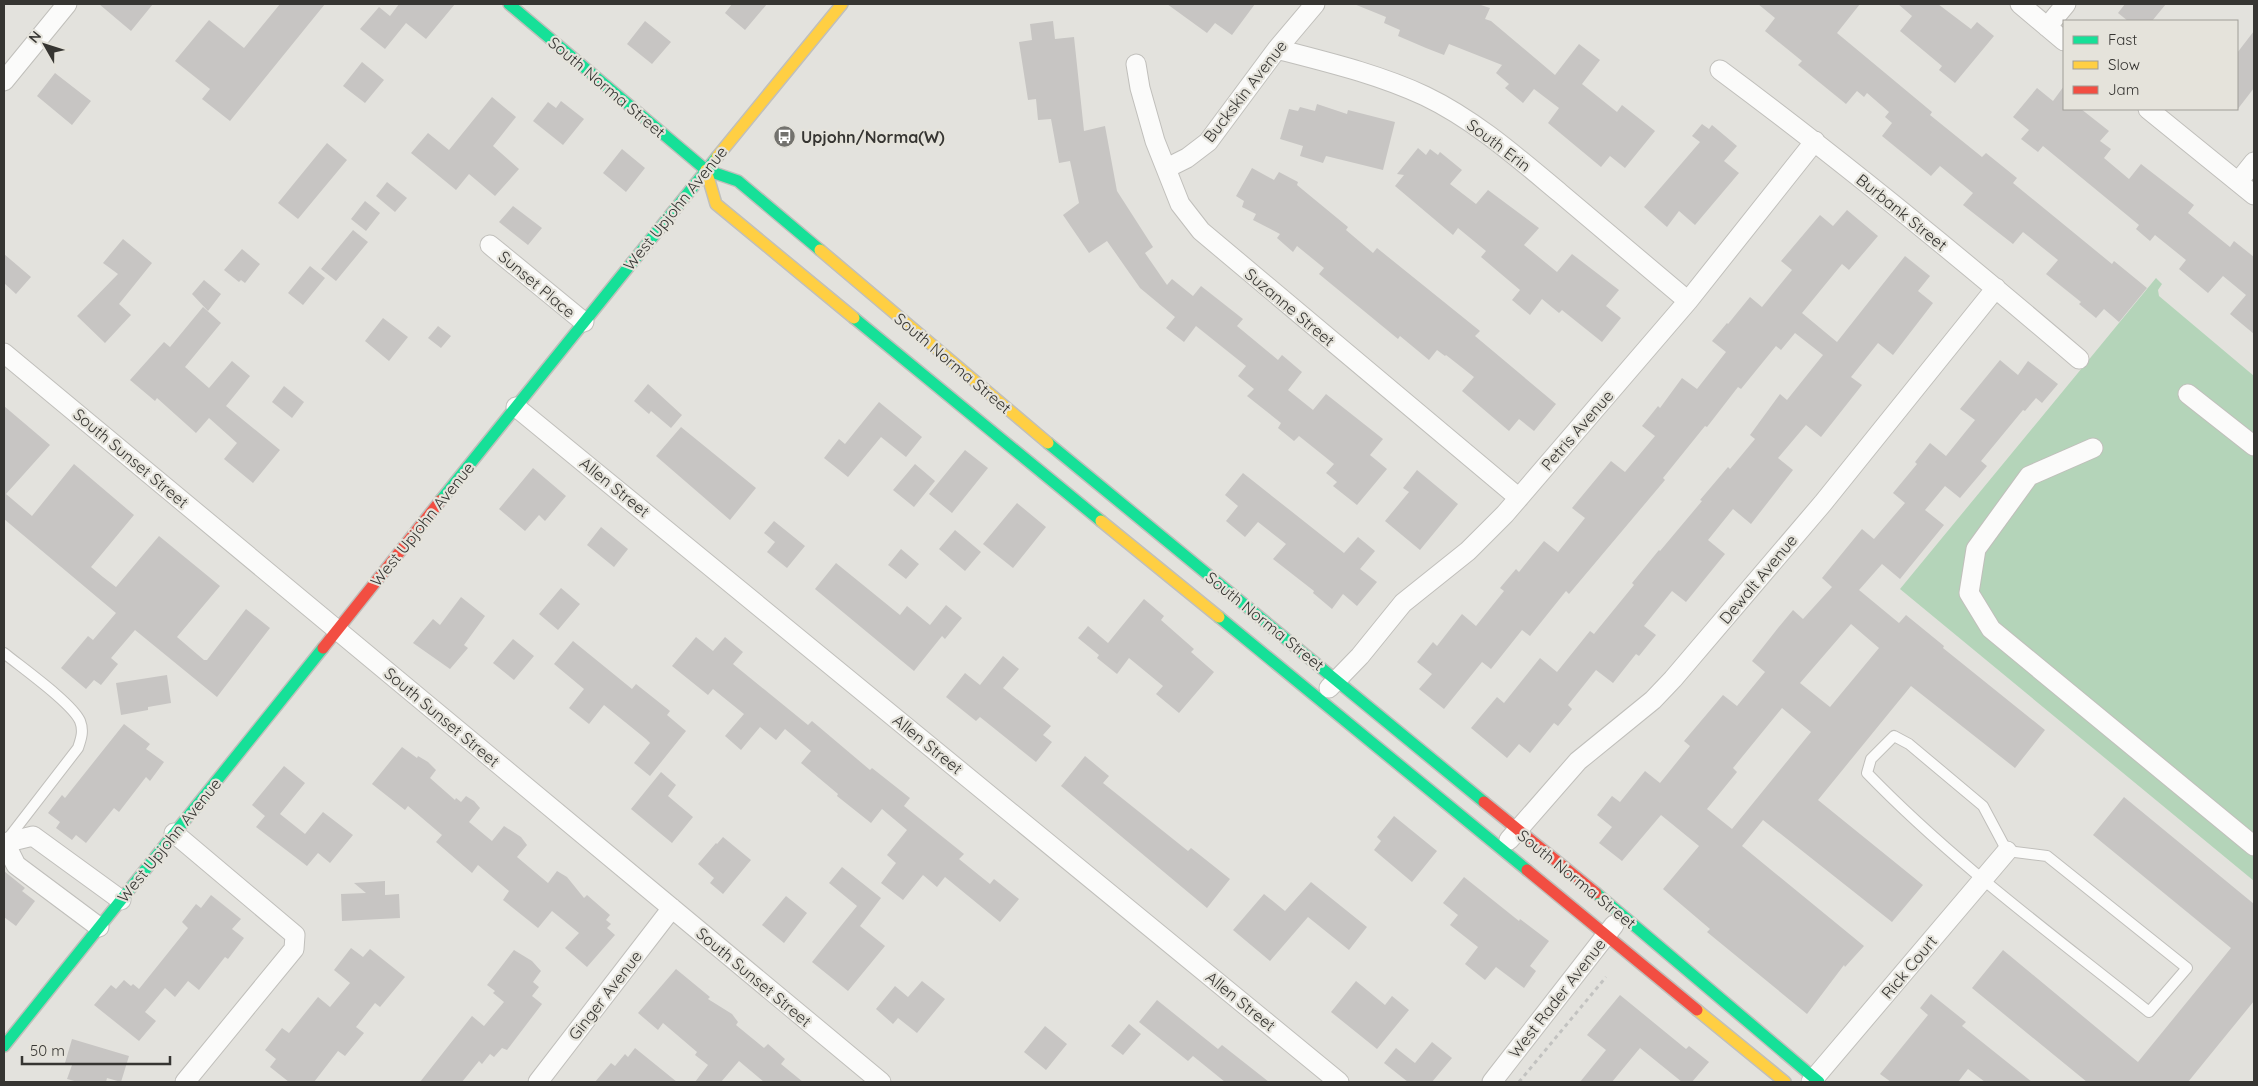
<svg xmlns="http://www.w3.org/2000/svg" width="2258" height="1086" font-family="Quicksand,sans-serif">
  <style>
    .green { fill: #b4d4b9 }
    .building { fill: #c7c5c3; fill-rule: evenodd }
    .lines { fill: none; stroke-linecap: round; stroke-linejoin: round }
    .lane-casing { stroke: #c0bfbb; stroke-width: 12 }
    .street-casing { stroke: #c0bfbb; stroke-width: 21 }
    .fast-casing { stroke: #c0bfbb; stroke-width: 14 }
    .slow-casing { stroke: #c0bfbb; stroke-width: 14 }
    .jam-casing { stroke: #c0bfbb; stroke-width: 14 }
    .path { stroke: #c2c2c0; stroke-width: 3; stroke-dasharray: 4 4; stroke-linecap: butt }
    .lane { stroke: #fbfbfa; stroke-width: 10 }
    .street { stroke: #fbfbfa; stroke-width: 19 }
    .fast { stroke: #16e098; stroke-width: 11 }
    .slow { stroke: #ffcf43; stroke-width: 11 }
    .jam { stroke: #f24e42; stroke-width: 11 }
    .labels { text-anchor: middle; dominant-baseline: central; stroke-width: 4.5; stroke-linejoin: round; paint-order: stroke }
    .street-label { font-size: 16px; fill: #363532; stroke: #e5e3db }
    .poi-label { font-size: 16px; font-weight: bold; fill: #363532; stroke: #e5e3db; text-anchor: start }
  </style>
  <rect width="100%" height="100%" fill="#e3e2dd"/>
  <path class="green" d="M2156 278 2162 284 2158 290 2159 296 2254 376V881L1900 589Z"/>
  <path class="building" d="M99 4H153L131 31Z
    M280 4H325L230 121 202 99 210 89 175 61 209 20 244 48Z
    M399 4H455L426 39 406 23 385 49 360 29 379 7 390 16Z
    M732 4H767L745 30 725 13Z
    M1167 4H1255L1232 35 1215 23 1207 33Z
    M1354 4H1478L1490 8 1485 19 1491 21 1555 75 1579 44 1600 60 1582 84 1617 112 1622 105 1655 131 1625 168 1610 156 1601 167 1548 123 1559 108 1534 89 1523 103 1505 88 1509 84 1496 73 1502 65 1449 44 1444 55 1426 48 1398 36 1400 30 1384 23 1386 17Z
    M1758 4H1860L1837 33 1932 112 1930 115 1982 157 1986 153 2017 178 2013 183 2112 264 2114 261 2147 288 2119 322 2104 309 2096 318 2079 304 2081 302 2046 274 2058 260 2023 232 2013 244 1963 205 1973 193 1940 166 1931 176 1882 136 1892 123 1885 117 1889 112 1867 93 1864 97 1857 91 1846 104 1798 65 1802 61 1765 31 1775 18Z
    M1898 4H1938L1971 29 1977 22 1994 36 1955 83 1939 70 1942 66 1900 31 1912 16Z
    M2125 4H2166L2152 21H2128L2118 13Z
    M645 21 671 42 652 64 627 44Z
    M1053 21 1055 39 1074 37 1084 131 1105 126 1117 191 1153 247 1145 253 1167 285 1172 279 1193 296 1201 286 1243 319 1237 326 1278 360 1282 355 1302 372 1288 390 1313 410 1326 394 1383 439 1370 455 1387 469 1357 505 1333 486 1337 482 1326 473 1334 464 1299 436 1294 441 1278 428 1281 423 1247 396 1254 389 1238 376 1246 366 1196 326 1184 342 1166 328 1175 317 1140 288 1107 241 1089 253 1063 215 1079 203 1070 161 1059 163 1051 119 1038 120 1036 99 1028 100 1019 42 1032 40 1030 24Z
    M2254 31V88L2237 110V53Z
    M362 62 384 80 365 103 343 86Z
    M55 73 91 101 72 125 37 96Z
    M2064 86V109H2081L2109 131 2100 141 2111 149 2104 158 2129 179 2141 164 2194 205 2188 213 2230 247 2234 241 2254 257V334L2230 314 2246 295 2223 276 2208 293 2179 269 2186 260 2155 235 2150 241 2136 229 2139 225 2043 146 2038 152 2021 139 2029 130 2013 117 2037 88 2053 101Z
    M492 97 516 117 493 146 519 169 495 196 469 174 456 190 411 153 428 133 449 150Z
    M561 101 584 119 563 145 533 121 548 102 556 108Z
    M1317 104 1347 114 1348 110 1395 122 1383 170 1326 156 1323 163 1300 156 1303 146 1280 139 1289 109 1298 111 1300 107 1315 111Z
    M1702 124 1709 129 1712 125 1737 146 1724 161 1739 173 1695 225 1679 211 1667 227 1644 207 1700 142 1692 136Z
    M327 143 347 160 298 219 278 203Z
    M1418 148 1426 155 1430 149 1438 155 1440 152 1462 170 1450 184 1476 204 1488 190 1539 228 1524 245 1557 272 1572 254 1619 290 1606 306 1621 318 1602 342 1562 310 1559 313 1542 299 1530 315 1512 300 1520 290 1481 257 1486 251 1458 228 1453 235 1395 186 1404 175 1397 174Z
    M622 149 645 168 626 192 603 173Z
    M1252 168 1274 180 1279 172 1298 182 1297 185 1348 227 1346 230 1373 253 1377 248 1480 331 1475 336 1556 404 1534 431 1519 419 1509 431 1462 391 1474 377 1446 355 1445 356 1437 350 1429 360 1400 336 1398 339 1319 274 1324 268 1297 246 1293 252 1277 238 1280 234 1253 220 1256 214 1242 207 1244 201 1236 196Z
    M387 182 407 198 395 212 376 196Z
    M365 201 380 213 366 231 351 219Z
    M513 206 542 228 528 245 499 222Z
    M1847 210 1878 236 1849 270 1842 264 1802 313 1837 342 1905 256 1930 276 1918 291 1933 303 1893 355 1878 343 1851 377 1862 385 1821 437 1806 425 1778 458 1793 470 1751 524 1733 509 1708 540 1725 554 1686 602 1672 591 1644 626 1656 635 1639 656 1636 654 1613 683 1596 670 1568 705 1572 709 1558 726 1554 723 1530 753 1519 744 1507 758 1471 728 1497 697 1504 703 1540 658 1557 672 1590 631 1594 634 1634 585 1632 583 1659 550 1660 551 1702 501 1700 500 1728 467 1730 469 1755 439 1750 435 1780 394 1787 400 1823 355 1795 333 1781 350 1776 346 1741 389 1738 387 1707 427 1705 426 1663 478 1665 480 1569 594 1566 591 1530 636 1522 630 1491 669 1482 662 1444 709 1419 689 1432 674 1417 662 1433 642 1437 646 1462 614 1476 626 1504 591 1500 588 1516 569 1519 572 1544 541 1558 552 1585 518 1572 508 1611 461 1625 472 1655 436 1642 426 1658 406 1660 408 1682 378 1697 389 1726 352 1712 341 1727 323 1728 324 1750 297 1762 307 1792 270 1781 261 1820 215 1833 226Z
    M353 230 368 242 336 281 321 269Z
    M123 239 152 263 119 304 131 315 105 343 77 316 118 274 103 263Z
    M242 249 260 264 245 283 241 280 239 282 224 270Z
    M4 254 31 277 16 294 4 283Z
    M310 266 325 278 303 305 288 293Z
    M204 280 221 294 208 311 192 294Z
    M203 307 221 323 185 367 209 388 232 361 250 376 226 406 280 450 253 483 224 459 237 443 209 418 196 433 157 398 155 401 130 380 164 342 170 347Z
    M383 318 408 337 389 361 365 341Z
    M438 326 451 336 441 348 428 338Z
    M2000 360 2018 375 2028 361 2058 384 2042 403 2036 398 2025 411 2023 410 1981 461 1987 466 1960 498 1945 486 1925 510 1944 525 1900 579 1882 564 1859 590 1899 623 1906 615 1944 646 1943 648 2045 730 2015 768 1911 686 1818 800 1923 885 1892 922 1763 820 1742 846 1864 946 1845 967 1844 965 1807 1014 1707 932 1710 929 1663 889 1699 846 1661 815 1622 861 1599 843 1612 827 1597 815 1612 796 1620 802 1645 771 1660 783 1690 746 1684 741 1723 695 1737 706 1765 672 1752 661 1778 628 1793 610 1803 619 1832 587 1822 578 1862 529 1874 539 1905 503 1893 493 1917 464 1915 462 1930 443 1946 456 1975 420 1960 409ZM1851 624 1879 648 1830 707 1800 683ZM1782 708 1811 732 1732 829 1707 809 1737 772 1733 768Z
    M648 384 682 415 671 428 651 411 649 414 634 401Z
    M284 386 304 402 292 418 272 402Z
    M879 402 922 437 906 457 881 437 848 477 824 458 839 439 845 444Z
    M4 406 50 445 6 494 32 516 74 464 134 515 91 567 103 577 116 587 159 536 220 586 177 637 204 660H207L246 609 270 628 217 697 135 630 111 658 118 664 101 685 94 680 86 689 61 668 88 636 93 640 116 613 4 519Z
    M681 427 756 488 730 520 656 456Z
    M965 450 988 468 952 513 929 494Z
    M915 464 935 481 914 507 893 490Z
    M533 468 566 496 545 521 539 515 525 531 499 509Z
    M1417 470 1458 504 1420 550 1385 521 1409 492 1403 488Z
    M1243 473 1344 553 1358 537 1375 551 1360 569 1377 582 1357 606 1343 594 1332 609 1313 593 1314 591 1273 559 1286 544 1258 522 1245 537 1226 521 1238 506 1225 495Z
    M1017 503 1046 527 1013 568 983 544Z
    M774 521 805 546 787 568 767 552 775 542 764 533Z
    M601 527 628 549 614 567 587 545Z
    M955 530 981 552 965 571 939 549Z
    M901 549 919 564 906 579 888 565Z
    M836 563 900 615 907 606 930 625 946 605 962 618 945 639 942 636 914 671 815 589Z
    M561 588 580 604 558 630 539 614Z
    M461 597 485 616 464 645 468 648 450 669 413 643 433 619 440 625Z
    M1144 599 1164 616 1161 620 1194 649 1191 652 1214 672 1179 713 1156 694 1163 686 1129 658 1117 674 1097 658 1099 655 1078 638 1088 626 1108 643Z
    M696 637 713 651 725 637 743 652 733 664 808 725 812 721 870 770 872 768 910 798 904 806 964 854 959 859 990 884 994 879 1019 899 1000 922 945 877 937 887 923 875 903 900 881 883 896 863 887 855 907 830 882 809 871 823 837 796 838 794 801 763 811 751 785 729 776 740 760 727 741 750 725 736 744 714 713 689 708 695 672 666Z
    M513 639 534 656 514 680 493 663Z
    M573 641 632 689 636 684 670 711 667 715 686 731 650 776 634 763 650 743 646 739 604 705 589 724 569 708 584 689 554 664Z
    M1003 656 1019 669 1003 688 1051 726 1043 735 1052 742 1036 762 980 717 976 721 946 697 965 673 980 685Z
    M167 675 171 703 148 707V710L121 715 116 683Z
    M124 724 150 744 146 749 164 762 150 781 146 777 119 812 114 808 86 843 76 835 72 840 56 828 60 822 48 813 62 795 65 798Z
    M402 747 417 758 418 756 428 762 436 770 430 778 455 800 456 798 461 802 466 796 474 801 480 808 469 822 492 841 504 826 521 837 527 845 517 857 548 883 557 871 567 877 584 898 587 895 610 915 606 920 611 924 607 928 615 935 587 967 565 948 579 933 552 911 538 928 503 900 509 891 478 865 472 873 436 842 442 835 408 806 405 810 372 784Z
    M1085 756 1109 776 1103 783 1188 851 1191 848 1230 879 1207 908 1061 786Z
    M284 766 305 783 280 814 305 834 323 812 353 835 330 863 318 853 307 866 256 827 265 816 252 805Z
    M661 772 676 785 668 796 693 817 672 843 631 809Z
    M2124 797 2254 904V1001L2188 1082H2087L1972 988 2003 950 2138 1062 2231 948 2093 835Z
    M1394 816 1437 851 1412 882 1374 850 1381 841 1377 837Z
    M723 837 751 860 723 894 710 883 714 878 698 864 716 843 717 844Z
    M842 867 881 898 860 926 885 946 848 991 812 962 857 906 829 883Z
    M4 871 25 888 22 891 35 901 16 926 4 917Z
    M1464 877 1519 921 1520 919 1549 941 1530 966 1536 971 1524 988 1496 967 1485 980 1465 964 1478 947 1450 925 1458 915 1443 903Z
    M385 881V895L399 894 400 918 342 921 341 894 366 893 354 883Z
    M1311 882 1367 927 1349 950 1308 917 1270 961 1233 930 1264 894 1285 911Z
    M211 895 241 919 232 929 244 938 228 959 225 957 199 990 188 981 175 997 165 988 145 1012 156 1021 139 1041 94 1005 111 985 116 989 124 980 131 986 133 984 139 989 188 928 182 922 196 904 201 908Z
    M786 896 807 913 784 943 762 925Z
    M351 948 363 957 370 949 405 977 380 1007 375 1003 356 1027 364 1033 345 1056 338 1051 314 1082H289L270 1067 276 1059 265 1050 282 1028 289 1033 318 997 330 1007 350 983 334 970Z
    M514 950 532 961 541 971 533 982 539 987 532 996 542 1004 507 1050 502 1048 494 1057 490 1054 482 1064 479 1061 462 1082H420L472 1016 484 1026 504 1002 493 993 495 991 487 985Z
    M676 969 710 997 708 999 732 1014 738 1022 736 1025 764 1048 768 1044 785 1059 781 1064 803 1082H764L739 1061 721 1082H695L708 1065 695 1055 697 1052 663 1023 658 1030 638 1013Z
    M922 981 945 999 917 1033 898 1018 893 1024 876 1009 895 986 908 997Z
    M1356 981 1385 1005 1392 996 1409 1010 1377 1049 1331 1012Z
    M1931 994 1966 1022 1962 1026 2032 1082H1985L1968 1069 1958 1082H1891L1880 1074 1928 1015 1920 1008Z
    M1620 995 1686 1049 1689 1046 1709 1062 1692 1082H1682L1640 1048 1612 1082H1580L1606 1050 1587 1035Z
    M1157 1000 1218 1049 1222 1045 1269 1082H1225L1193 1056 1188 1061 1139 1022Z
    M1129 1024 1141 1034 1123 1055 1111 1046Z
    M1045 1026 1067 1044 1046 1070 1024 1052Z
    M72 1039 129 1056 121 1082 107 1078 106 1082H78L67 1079 72 1065 65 1063Z
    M1432 1042 1452 1058 1432 1082H1408L1384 1063 1396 1048 1415 1063Z
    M635 1048 677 1082H595L611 1063 615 1066 625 1054 628 1057Z"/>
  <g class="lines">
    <defs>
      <path id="lane" d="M4 653C21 667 72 703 80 721 84 731 81 739 78 748L7 840
        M1894 736 1909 744 1983 806 2007 851 2047 856 2187 968 2149 1012C2053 935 1953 862 1867 773L1871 759Z"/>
      <path id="street" d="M2020 4 2064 41
        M2047 27 2066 4
        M1277 49C1327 62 1378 74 1425 96 1475 120 1518 158 1560 193 1603 229 1645 265 1688 301
        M1136 64 1140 88 1155 141 1180 204 1201 231 1519 498
        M1720 70C1844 162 1962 259 2079 359
        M4 81 67 4
        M2148 109 2254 195
        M1167 168 1187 158 1208 142 1277 49 1315 4
        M2238 182 2254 162
        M490 245 584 322
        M4 353 881 1082
        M2188 394 2254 446
        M516 407 1339 1082
        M2093 448 2029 476 1976 549 1969 593 1991 629 2254 846
        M1329 688 1360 656 1403 603 1468 551 1505 514 1688 301 1815 141
        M174 833 295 935 294 949 185 1082
        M1509 840 1578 761 1653 700 1673 679 1823 503 1996 288
        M4 843 33 836 121 900
        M5 843 16 865 99 927
        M538 1082 672 908
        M1492 1082 1614 925
        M1811 1082 2007 851"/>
      <path id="fast" d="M509 4 706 170 738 181 820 250
        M854 318 1101 521
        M1048 443 1484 802
        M441 500 717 157
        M1219 617 1527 870
        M1596 893 1819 1082
        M4 1046 323 648"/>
      <path id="slow" d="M717 157 842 4
        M706 170 716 204 854 318
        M820 250 1048 443
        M1101 521 1219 617
        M1697 1010 1785 1082"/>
      <path id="jam" d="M323 648 441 500
        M1484 802 1596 893
        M1527 870 1697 1010"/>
    </defs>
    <use href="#lane" class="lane-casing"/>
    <use href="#street" class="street-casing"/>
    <use href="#fast" class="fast-casing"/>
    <use href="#slow" class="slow-casing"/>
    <use href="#jam" class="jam-casing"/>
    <path class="path" d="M1519 1082 1606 977"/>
    <use href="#lane" class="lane"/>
    <use href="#street" class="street"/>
    <use href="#fast" class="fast"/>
    <use href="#slow" class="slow"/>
    <use href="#jam" class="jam"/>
  </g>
  <defs>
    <symbol id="bus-disc" viewBox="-11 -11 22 22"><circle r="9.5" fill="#73726e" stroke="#e5e3db"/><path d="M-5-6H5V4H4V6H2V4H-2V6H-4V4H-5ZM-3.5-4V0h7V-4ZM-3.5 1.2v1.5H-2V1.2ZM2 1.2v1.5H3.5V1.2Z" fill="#fff"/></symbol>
  </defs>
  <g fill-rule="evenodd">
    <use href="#bus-disc" x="772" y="124" width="25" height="25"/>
  </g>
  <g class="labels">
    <g class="street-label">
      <text transform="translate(607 87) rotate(40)">South Norma Street</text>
      <text transform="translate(1245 91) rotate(-52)">Buckskin Avenue</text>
      <text transform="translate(1499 145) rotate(37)">South Erin</text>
      <text transform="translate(675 208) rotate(-51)">West Upjohn Avenue</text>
      <text transform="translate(1902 212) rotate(39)">Burbank Street</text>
      <text transform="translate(537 284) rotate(40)">Sunset Place</text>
      <text transform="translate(1290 307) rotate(40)">Suzanne Street</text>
      <text transform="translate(953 363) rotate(40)">South Norma Street</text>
      <text transform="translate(1577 430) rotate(-49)">Petris Avenue</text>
      <text transform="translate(131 458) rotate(40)">South Sunset Street</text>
      <text transform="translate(615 487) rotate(39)">Allen Street</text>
      <text transform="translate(422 524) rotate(-51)">West Upjohn Avenue</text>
      <text transform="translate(1758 579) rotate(-50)">Dewalt Avenue</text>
      <text transform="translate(1265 621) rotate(39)">South Norma Street</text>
      <text transform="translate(442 717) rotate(40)">South Sunset Street</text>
      <text transform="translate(928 744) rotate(39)">Allen Street</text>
      <text transform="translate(169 840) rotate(-51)">West Upjohn Avenue</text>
      <text transform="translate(1577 879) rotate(39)">South Norma Street</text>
      <text transform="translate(1909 967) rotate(-50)">Rick Court</text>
      <text transform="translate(754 977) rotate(40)">South Sunset Street</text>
      <text transform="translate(605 995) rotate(-52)">Ginger Avenue</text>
      <text transform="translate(1557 998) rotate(-52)">West Rader Avenue</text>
      <text transform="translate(1241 1001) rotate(39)">Allen Street</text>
    </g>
    <g class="poi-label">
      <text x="801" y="137">Upjohn/Norma(W)</text>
    </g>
  </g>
  <rect width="2258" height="1086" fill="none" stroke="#363532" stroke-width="10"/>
  <rect x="2063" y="20" width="175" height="90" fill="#e5e3db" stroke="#9f9d97"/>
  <rect x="2073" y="36" width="25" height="8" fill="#16e098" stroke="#9f9d97"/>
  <text x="2108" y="45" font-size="15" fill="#363532">Fast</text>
  <rect x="2073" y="61" width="25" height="8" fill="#ffcf43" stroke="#9f9d97"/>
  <text x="2108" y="70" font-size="15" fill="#363532">Slow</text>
  <rect x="2073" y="86" width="25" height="8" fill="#f24e42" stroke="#9f9d97"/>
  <text x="2108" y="95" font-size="15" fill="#363532">Jam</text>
  <g transform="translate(45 45) rotate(309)" stroke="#e5e3db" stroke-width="4" paint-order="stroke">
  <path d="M0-4L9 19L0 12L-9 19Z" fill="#363532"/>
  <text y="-8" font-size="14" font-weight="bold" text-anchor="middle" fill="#363532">N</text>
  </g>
  <path d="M22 1056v8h148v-8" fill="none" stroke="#363532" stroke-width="2.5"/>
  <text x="30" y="1056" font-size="15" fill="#363532" stroke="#e5e3db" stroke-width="4" paint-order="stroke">50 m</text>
</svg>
